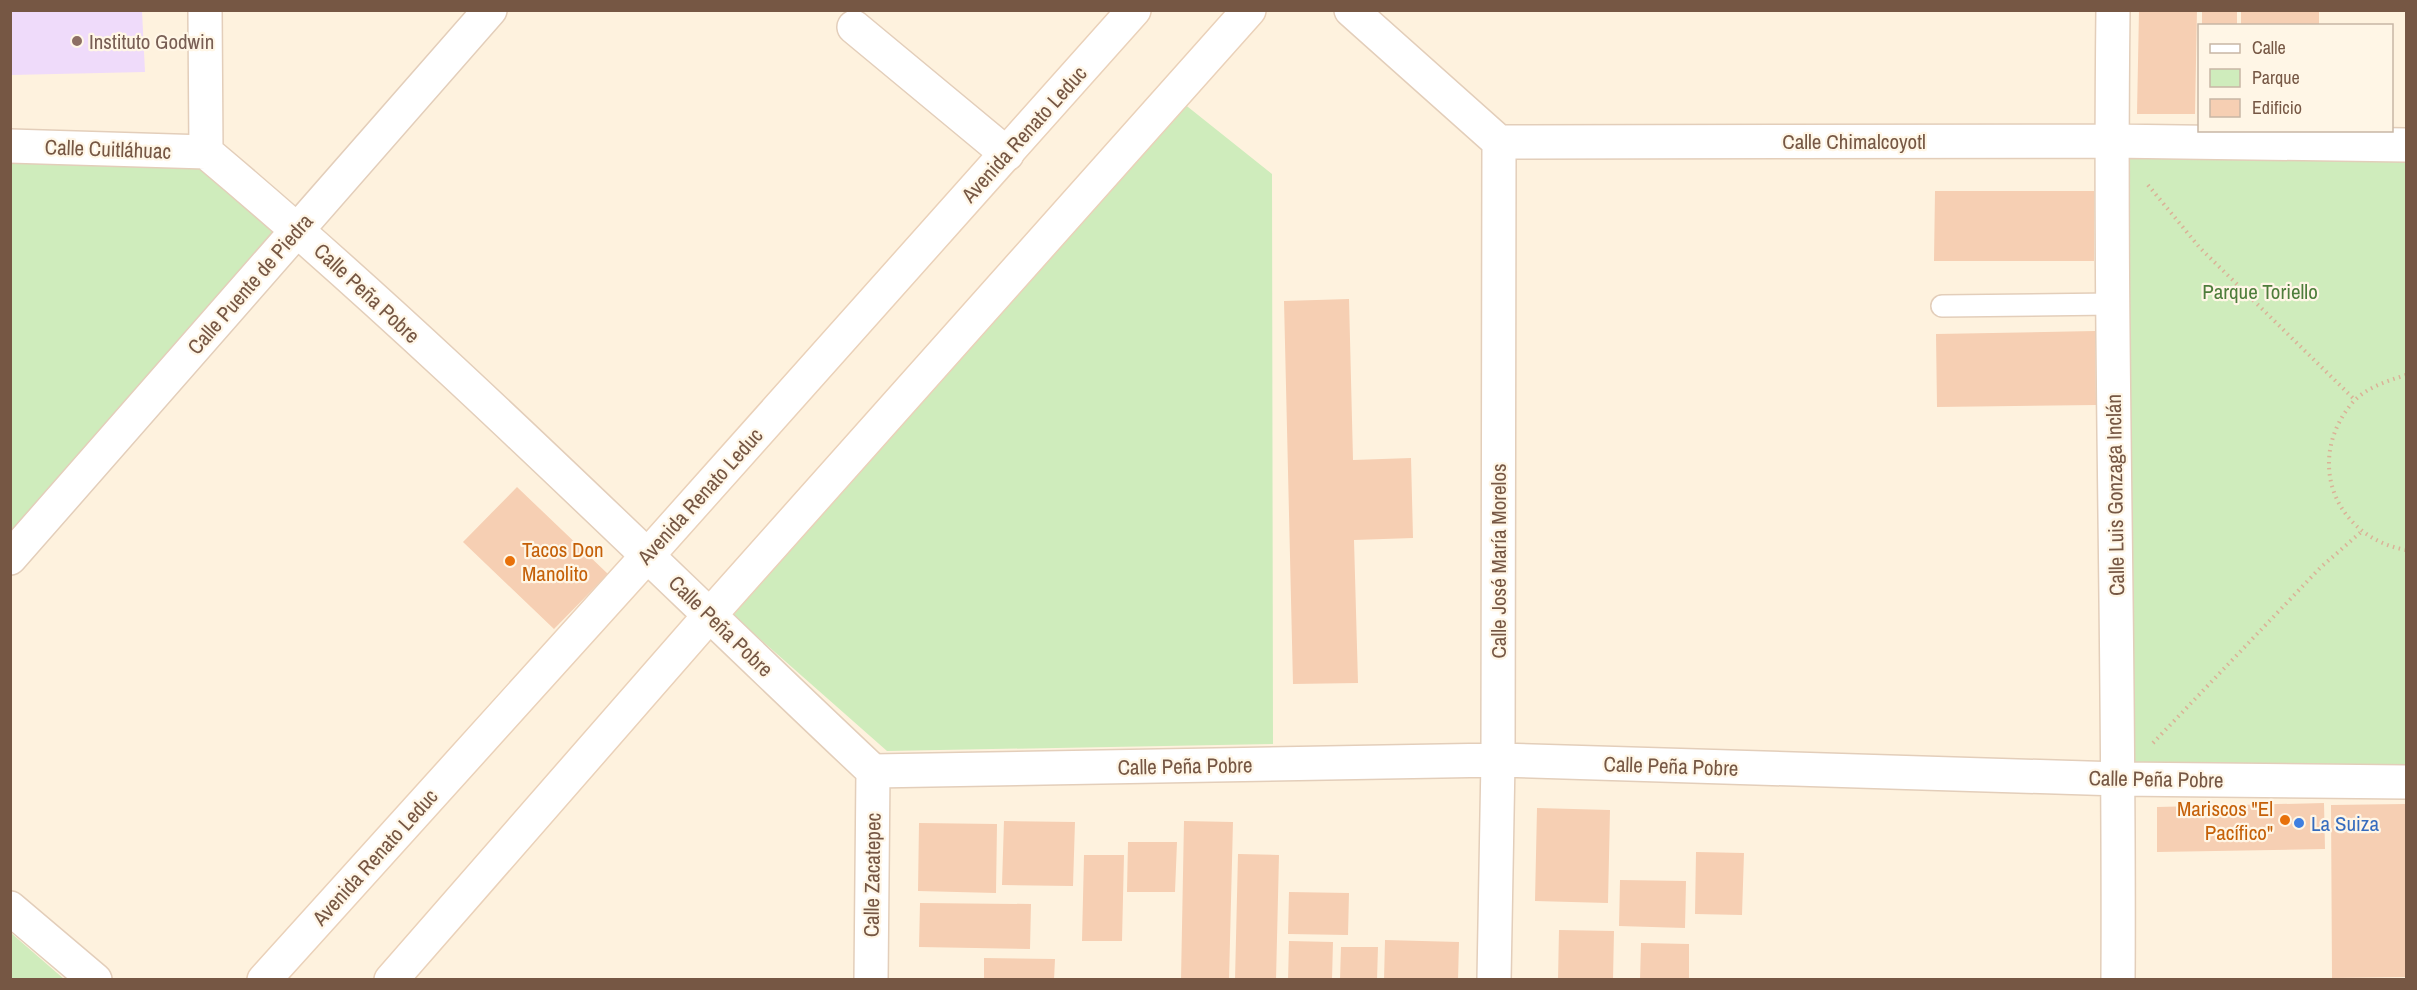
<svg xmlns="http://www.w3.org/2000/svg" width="2417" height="990" font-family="'Archivo Narrow',sans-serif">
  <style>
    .education { fill: #efdbfa }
    .green { fill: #cfecbc }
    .building { fill: #f6cfb3 }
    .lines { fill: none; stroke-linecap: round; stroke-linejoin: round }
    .lane-casing { stroke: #e3ceba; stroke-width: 24 }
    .street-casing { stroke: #e3ceba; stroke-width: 36 }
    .secondary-casing { stroke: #ead1b9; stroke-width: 36 }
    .path { stroke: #dab297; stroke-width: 4; stroke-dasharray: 1.5 4.5; stroke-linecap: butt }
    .lane { stroke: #fff; stroke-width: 21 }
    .street { stroke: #fff; stroke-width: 33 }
    .secondary { stroke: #fff; stroke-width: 33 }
    .education-dot { fill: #8d6e63; stroke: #fff6e6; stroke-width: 2 }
    .food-dot { fill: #e8710a; stroke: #fff6e6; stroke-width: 2 }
    .shop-dot { fill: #3f7fe0; stroke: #fff6e6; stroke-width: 2 }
    .labels { text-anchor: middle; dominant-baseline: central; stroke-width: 4.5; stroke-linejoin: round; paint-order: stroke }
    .education-label { font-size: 21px; fill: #785e54; stroke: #fff6e6; text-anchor: start }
    .street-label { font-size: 21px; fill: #765744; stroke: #fff6e6 }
    .park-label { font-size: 21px; fill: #4e7d3b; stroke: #fff6e6 }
    .food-label { font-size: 21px; fill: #c56008; stroke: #fff6e6; text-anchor: start }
    .shop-label { font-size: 21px; fill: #366cbe; stroke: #fff6e6; text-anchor: start }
  </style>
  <rect width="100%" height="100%" fill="#fef2de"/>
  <path class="education" d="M10 11H142L145 72 11 75Z"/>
  <path class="green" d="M1183 103 1272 174 1273 744 887 751 726 609Z
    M2111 141 2406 145V782L2119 779Z
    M206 152 298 229 11 537V155Z
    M11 933 64 979H11Z"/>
  <path class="building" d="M2139 10H2197L2195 114H2137Z
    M2202 10H2237V26H2202Z
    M2241 10H2319V26H2241Z
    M1935 191H2094V261H1934Z
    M1349 299 1353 460 1411 458 1413 538 1354 540 1358 683 1293 684 1284 301Z
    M2095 331 2096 405 1937 407 1936 334Z
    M517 487 608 574 554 629 463 542Z
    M2324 803 2325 849 2157 852V807Z
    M2406 804V977L2332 978 2331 805Z
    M1537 808 1610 810 1608 903 1535 901Z
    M1004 821 1075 822 1073 886 1002 885Z
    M1184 821 1233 822 1229 980H1181Z
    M919 823 997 824 996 893 918 891Z
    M1128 842H1177L1175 892H1127Z
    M1696 852 1744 853 1742 915 1695 914Z
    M1238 854 1279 855 1276 980H1235Z
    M1084 855H1124L1122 941H1082Z
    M1620 880 1686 881 1685 928 1619 926Z
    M1289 892 1349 893 1348 935 1288 934Z
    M920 903 1031 904 1030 949 919 947Z
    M1559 930 1614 931 1613 980H1558Z
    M1385 940 1459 942 1458 980H1384Z
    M1289 941 1333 942 1332 980H1288Z
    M1641 943 1689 944V980H1640Z
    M1341 947H1378L1377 980H1340Z
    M984 958 1055 959 1054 980H984Z"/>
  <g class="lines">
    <defs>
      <path id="lane" d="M1942 306 2113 304"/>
      <path id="street" d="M205 10 206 152
        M1351 10 1499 142 2111 141 2406 145
        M2113 10C2109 333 2120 656 2118 980
        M854 27 1007 154
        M10 146 206 152
        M206 152C438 347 652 563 873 771L1498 760 2119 779 2406 782
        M10 558 490 10
        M10 908 95 980
        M871 980 873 771
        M1494 980 1498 760 1499 142"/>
      <path id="secondary" d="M264 980 648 555 1134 10
        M391 980 709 616 1249 10"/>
    </defs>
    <use href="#lane" class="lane-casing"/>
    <use href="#street" class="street-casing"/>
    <use href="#secondary" class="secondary-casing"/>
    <path class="path" d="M2148 185 2200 248 2355 400
      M2406 375C2387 381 2367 387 2353 402 2304 459 2334 537 2406 550
      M2153 743 2320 568 2361 532"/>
    <use href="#lane" class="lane"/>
    <use href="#street" class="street"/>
    <use href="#secondary" class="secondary"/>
  </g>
  <circle class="education-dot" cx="77" cy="41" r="6"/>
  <g class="food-dot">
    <circle cx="510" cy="561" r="6"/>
    <circle cx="2285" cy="820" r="6"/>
  </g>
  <circle class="shop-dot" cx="2299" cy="823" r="6"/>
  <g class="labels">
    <g class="education-label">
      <text x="89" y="41">Instituto Godwin</text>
    </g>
    <g class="street-label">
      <text transform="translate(1024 134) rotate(-48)">Avenida Renato Leduc</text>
      <text x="1854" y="141">Calle Chimalcoyotl</text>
      <text transform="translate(108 149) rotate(2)">Calle Cuitláhuac</text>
      <text transform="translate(250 284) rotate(-49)">Calle Puente de Piedra</text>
      <text transform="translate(367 293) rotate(43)">Calle Peña Pobre</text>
      <text transform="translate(2115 495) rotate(-91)">Calle Luis Gonzaga Inclán</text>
      <text transform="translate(700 496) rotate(-48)">Avenida Renato Leduc</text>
      <text transform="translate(1498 561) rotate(-90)">Calle José María Morelos</text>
      <text transform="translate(721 626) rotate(44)">Calle Peña Pobre</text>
      <text transform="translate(1185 766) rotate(-1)">Calle Peña Pobre</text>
      <text transform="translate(1671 766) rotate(2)">Calle Peña Pobre</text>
      <text transform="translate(2156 779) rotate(1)">Calle Peña Pobre</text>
      <text transform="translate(375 857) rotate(-48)">Avenida Renato Leduc</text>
      <text transform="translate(872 875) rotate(-89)">Calle Zacatepec</text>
    </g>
    <g class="park-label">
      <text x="2260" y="291">Parque Toriello</text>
    </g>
    <g class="food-label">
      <text x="522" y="549">Tacos Don<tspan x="522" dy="24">Manolito</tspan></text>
      <text x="2273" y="808" text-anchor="end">Mariscos "El<tspan x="2273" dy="24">Pacífico"</tspan></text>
    </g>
    <g class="shop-label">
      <text x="2311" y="823">La Suiza</text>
    </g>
  </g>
  <rect width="2417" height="990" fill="none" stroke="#765744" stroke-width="24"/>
  <rect x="2198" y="24" width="195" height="108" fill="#fff6e6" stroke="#c8b6a5" stroke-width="1.5"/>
  <rect x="2210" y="44" width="30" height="9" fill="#ffffff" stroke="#c8b6a5" stroke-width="1.5"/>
  <text x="2252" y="54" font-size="18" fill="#765744">Calle</text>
  <rect x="2210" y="69" width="30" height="18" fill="#cfecbc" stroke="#c8b6a5" stroke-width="1.5"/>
  <text x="2252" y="84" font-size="18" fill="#765744">Parque</text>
  <rect x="2210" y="99" width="30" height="18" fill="#f6cfb3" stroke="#c8b6a5" stroke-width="1.5"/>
  <text x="2252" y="114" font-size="18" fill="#765744">Edificio</text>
</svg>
